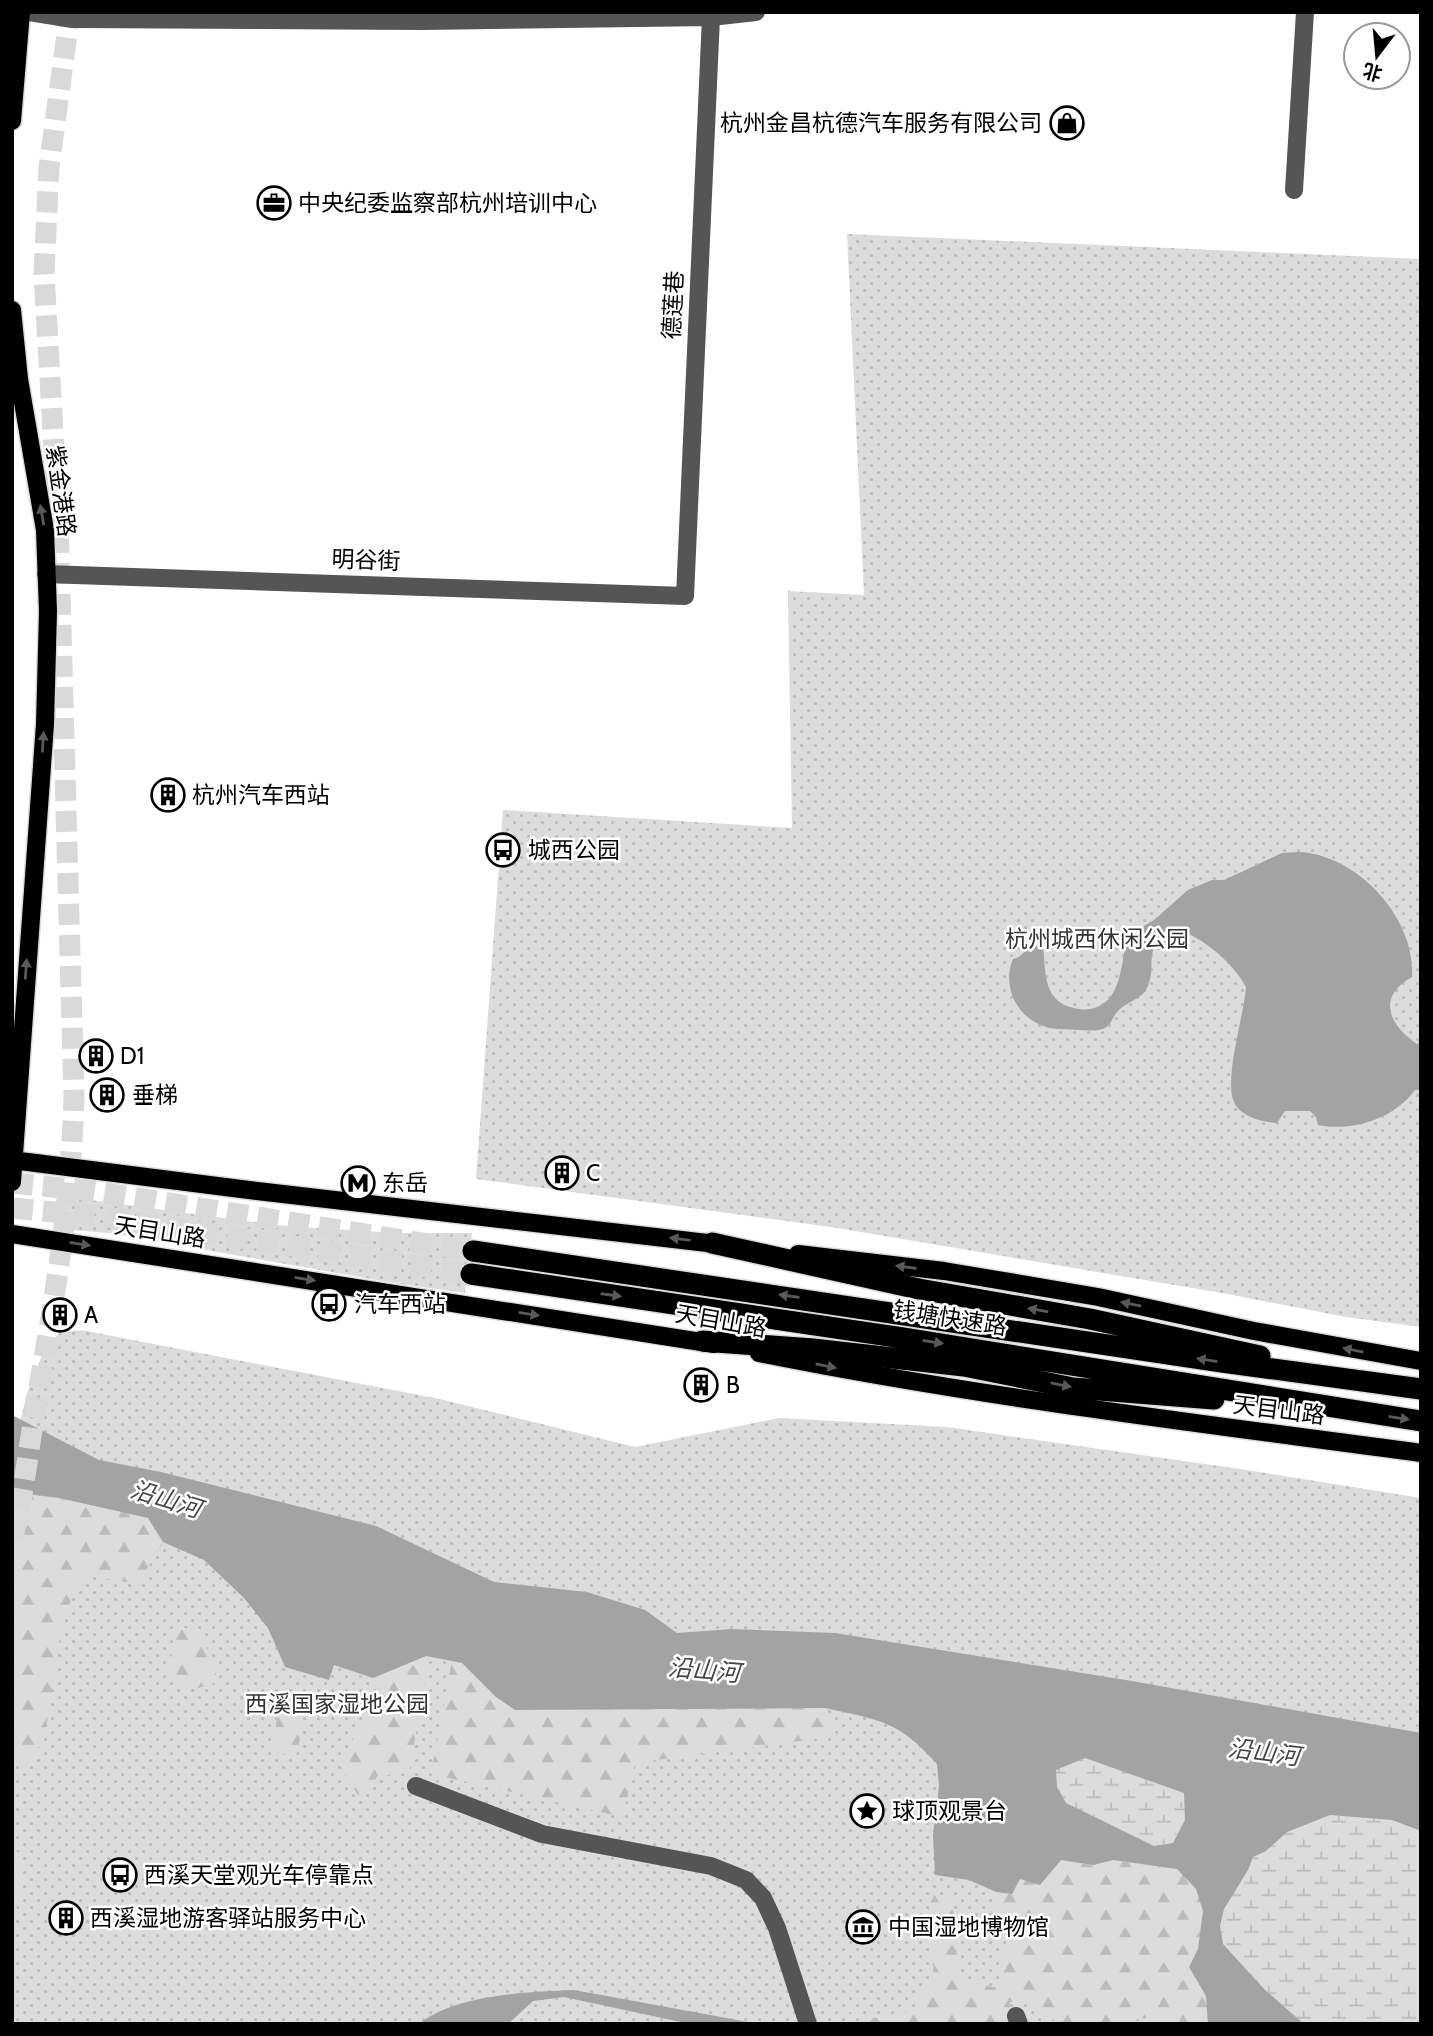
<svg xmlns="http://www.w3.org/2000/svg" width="1433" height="2036" font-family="Cabin,'Noto Sans SC',sans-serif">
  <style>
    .green { fill: url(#green-dots) }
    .forest { fill: url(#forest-firs) }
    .wetland { fill: url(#wetland-marsh) }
    .water { fill: #a3a3a3; fill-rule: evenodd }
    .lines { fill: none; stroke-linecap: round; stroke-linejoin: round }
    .highway-tunnel { stroke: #d9d9d9; stroke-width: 21; stroke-dasharray: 21 10; stroke-linecap: butt }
    .major-casing { stroke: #dbdbdb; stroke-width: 21 }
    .highway-casing { stroke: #dbdbdb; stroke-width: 24 }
    .minor { stroke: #555; stroke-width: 18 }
    .major { stroke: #000; stroke-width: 18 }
    .highway { stroke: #000; stroke-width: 21 }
    .oneway { fill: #595959 }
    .labels { text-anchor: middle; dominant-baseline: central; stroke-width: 5; stroke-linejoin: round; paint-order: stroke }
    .poi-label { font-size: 23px; fill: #000; stroke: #fff; text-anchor: start }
    .street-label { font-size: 23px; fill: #000; stroke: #fff }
    .park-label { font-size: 23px; fill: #333; stroke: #fff }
    .water-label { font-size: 24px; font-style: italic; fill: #444; stroke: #fff }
  </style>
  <defs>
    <pattern id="green-dots" width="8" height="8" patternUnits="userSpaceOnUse" patternTransform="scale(1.75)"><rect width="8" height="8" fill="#dcdcdc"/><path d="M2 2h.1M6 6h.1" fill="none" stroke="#bbb" stroke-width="1.8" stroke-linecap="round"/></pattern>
    <pattern id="forest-firs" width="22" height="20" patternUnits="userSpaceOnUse" patternTransform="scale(1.75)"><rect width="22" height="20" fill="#dcdcdc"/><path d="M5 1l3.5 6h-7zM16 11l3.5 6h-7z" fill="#bbb"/></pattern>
    <pattern id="wetland-marsh" width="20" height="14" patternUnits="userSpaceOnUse" patternTransform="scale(1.75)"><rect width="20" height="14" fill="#dcdcdc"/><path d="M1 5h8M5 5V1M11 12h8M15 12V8" fill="none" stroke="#bbb"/></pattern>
  </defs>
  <rect width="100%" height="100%" fill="#fff"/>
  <path class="green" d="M847 234 1421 259V1327L1346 1317 1222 1293 831 1227 476 1179 503 810 792 828 788 591 864 595Z
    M60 1196 285 1226 397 1233H472L465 1293 394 1283 109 1233 71 1230 59 1225C54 1215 55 1206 60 1196Z
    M81 1330 440 1399 635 1447 779 1418 947 1427 1247 1470 1421 1498V2024H12V1456L27 1393 42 1355 59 1333Z"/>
  <path class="forest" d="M12 1492 59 1498 148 1518 163 1542 138 1584 85 1575C52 1618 58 1690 42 1741 39 1749 33 1757 29 1764L12 1762Z
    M177 1625C202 1631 215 1657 217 1682L199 1688 167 1681Z
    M426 1656 425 1682 409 1773 377 1776 371 1791 358 1795C353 1787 343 1775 343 1764 343 1746 371 1716 382 1702L373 1678Z
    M452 1661 463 1663 496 1697 515 1710 825 1708 837 1736 635 1763 623 1817 431 1774Z
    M292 1693 298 1699 302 1728 296 1757 273 1752 279 1698Z
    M12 1849 20 1853 24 1868 12 1932Z
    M1060 1860 1093 1865 1113 1860 1177 1869 1197 1889 1203 1911 1198 1949 1189 1967 1206 1996 1208 2024H1154L1148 2018 1122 2021V2024C1104 2024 1083 2026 1066 2024 1042 2020 1036 2002 1010 2002L1008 2024H865L841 2005 867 2018 895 2017 916 2007 923 1986 934 1979 929 1905 935 1894 952 1899 960 1980 998 1988 1004 1952 1017 1931 991 1913 996 1892 1012 1894 1020 1879 1053 1872Z"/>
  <path class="wetland" d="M1085 1758 1184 1793 1185 1820 1172 1843 1154 1846 1066 1803 1057 1787 1056 1770Z
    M1330 1815 1392 1820 1421 1831V2024H1304L1265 1990 1223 1944 1220 1926 1224 1909 1248 1870 1253 1857 1266 1851 1287 1832Z"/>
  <path class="water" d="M1298 852C1357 854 1416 918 1412 977 1376 997 1389 1025 1417 1044L1421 1043V1090H1415C1394 1119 1352 1132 1318 1125L1316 1117 1310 1111H1285L1277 1123C1262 1122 1246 1118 1237 1107 1220 1088 1245 1013 1246 987 1234 963 1194 928 1167 929 1142 954 1158 964 1147 988 1142 999 1126 1002 1118 1011 1113 1016 1111 1025 1105 1028 1097 1032 1087 1030 1078 1030 1068 1029 1056 1030 1046 1027 1018 1019 1001 987 1013 959 1025 957 1028 942 1043 946 1046 976 1043 1004 1079 1009 1090 1011 1101 1007 1109 999 1122 983 1123 955 1127 936L1154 920 1188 890 1212 880H1224L1282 853Z
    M12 1415 99 1460 161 1472 376 1526 494 1582 587 1592 645 1610 677 1633 732 1629 835 1633 1132 1681 1421 1733V1831L1392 1820 1330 1815 1287 1832 1266 1851 1253 1857 1248 1870 1224 1909 1220 1926 1223 1944 1265 1990 1304 2024H1208L1206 1996 1189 1967 1198 1949 1203 1911 1196 1889 1177 1869 1113 1860 1093 1865 1061 1860 1040 1885 1020 1879 1012 1894 996 1892 969 1880 935 1875 933 1835 939 1786 937 1764C899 1721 880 1720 825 1708L515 1710 496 1697 462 1663 426 1656 373 1678 334 1665 329 1680 285 1667 268 1628 244 1598 204 1560 163 1542 148 1518 59 1498 12 1492ZM1085 1758 1184 1793 1185 1820 1173 1843 1154 1846 1066 1803 1057 1787 1056 1770Z
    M573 1990 596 1994 759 2024H690L564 1997 533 2001 508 2024H419C456 1994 527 1992 573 1990Z"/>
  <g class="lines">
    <path class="highway-tunnel" d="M12 1183 93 1191 473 1251
      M12 1208 107 1217 471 1274
      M12 1540C24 1494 29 1445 37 1398 55 1298 71 1199 74 1098L58 521 44 273 49 167 70 12"/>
    <defs>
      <path id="major" d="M12 121 21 12
        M12 310 19 379 45 530 48 611 45 724 12 1182
        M12 1160 257 1191 725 1245
        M12 1234 714 1344
        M798 1254 944 1271 1098 1297 1254 1331 1421 1361
        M759 1353C978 1397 1199 1423 1421 1453"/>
      <path id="highway" d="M712 1243 919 1289 1090 1319 1260 1356
        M473 1251 1222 1362 1421 1389
        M471 1274 903 1338 1421 1421
        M702 1341 813 1349 964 1366 1073 1388 1214 1399"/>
    </defs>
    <use href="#major" class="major-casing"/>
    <use href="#highway" class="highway-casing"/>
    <path class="minor" d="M29 12 73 19 423 21 711 17 756 12
      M1294 190 1305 12
      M46 574 685 596 711 17
      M416 1786 542 1834 711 1866 746 1880 763 1898 777 1928 808 2024
      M1016 2016 1019 2024"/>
    <use href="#major" class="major"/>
    <use href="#highway" class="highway"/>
  </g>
  <defs><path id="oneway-solid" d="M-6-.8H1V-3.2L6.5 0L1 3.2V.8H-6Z" transform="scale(1.75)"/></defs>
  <g class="oneway">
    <use href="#oneway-solid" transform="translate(42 515) rotate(-100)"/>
    <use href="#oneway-solid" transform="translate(43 742) rotate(-86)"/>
    <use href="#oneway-solid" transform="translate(26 969) rotate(-86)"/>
    <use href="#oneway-solid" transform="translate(680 1239) rotate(-173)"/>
    <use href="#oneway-solid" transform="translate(80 1244) rotate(9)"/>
    <use href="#oneway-solid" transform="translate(906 1267) rotate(-173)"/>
    <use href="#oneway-solid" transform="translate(305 1279) rotate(9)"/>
    <use href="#oneway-solid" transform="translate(611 1295) rotate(8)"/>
    <use href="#oneway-solid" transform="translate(789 1296) rotate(-172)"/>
    <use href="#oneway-solid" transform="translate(1131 1304) rotate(-168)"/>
    <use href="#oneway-solid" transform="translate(1038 1310) rotate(-170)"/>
    <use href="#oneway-solid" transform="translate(529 1314) rotate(9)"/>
    <use href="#oneway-solid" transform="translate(933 1342) rotate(9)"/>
    <use href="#oneway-solid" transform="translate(1353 1350) rotate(-169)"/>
    <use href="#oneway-solid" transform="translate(1207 1360) rotate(-171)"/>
    <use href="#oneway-solid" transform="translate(826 1366) rotate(11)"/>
    <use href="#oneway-solid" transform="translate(1061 1385) rotate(11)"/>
    <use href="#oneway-solid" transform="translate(1399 1418) rotate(9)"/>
  </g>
  <defs>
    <symbol id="shop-ring" viewBox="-11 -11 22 22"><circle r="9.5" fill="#fff" stroke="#000" stroke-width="1.5"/><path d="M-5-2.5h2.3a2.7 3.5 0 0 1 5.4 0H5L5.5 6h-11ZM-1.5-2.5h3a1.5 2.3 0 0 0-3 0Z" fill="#000"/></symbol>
    <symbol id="office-ring" viewBox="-11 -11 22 22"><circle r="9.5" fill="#fff" stroke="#000" stroke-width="1.5"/><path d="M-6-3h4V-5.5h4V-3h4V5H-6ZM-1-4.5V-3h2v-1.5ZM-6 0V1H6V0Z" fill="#000"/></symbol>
    <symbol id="building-ring" viewBox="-11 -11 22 22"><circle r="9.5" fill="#fff" stroke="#000" stroke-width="1.5"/><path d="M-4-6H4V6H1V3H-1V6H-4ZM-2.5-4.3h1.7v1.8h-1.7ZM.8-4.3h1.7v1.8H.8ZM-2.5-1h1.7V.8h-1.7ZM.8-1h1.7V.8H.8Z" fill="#000"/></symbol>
    <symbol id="bus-ring" viewBox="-11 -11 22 22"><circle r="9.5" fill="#fff" stroke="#000" stroke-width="1.5"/><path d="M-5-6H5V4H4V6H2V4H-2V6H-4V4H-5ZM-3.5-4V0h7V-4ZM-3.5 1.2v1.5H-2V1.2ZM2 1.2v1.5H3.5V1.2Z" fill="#000"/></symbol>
    <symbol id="metro-ring" viewBox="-11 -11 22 22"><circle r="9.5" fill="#fff" stroke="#000" stroke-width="1.5"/><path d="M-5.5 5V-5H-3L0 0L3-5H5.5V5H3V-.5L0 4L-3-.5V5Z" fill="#000"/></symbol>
    <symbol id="sight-ring" viewBox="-11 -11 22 22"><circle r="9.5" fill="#fff" stroke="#000" stroke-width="1.5"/><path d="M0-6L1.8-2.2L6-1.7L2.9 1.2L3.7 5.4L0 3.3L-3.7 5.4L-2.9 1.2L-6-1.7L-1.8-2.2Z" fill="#000"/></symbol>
    <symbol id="museum-ring" viewBox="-11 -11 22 22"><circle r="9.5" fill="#fff" stroke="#000" stroke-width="1.5"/><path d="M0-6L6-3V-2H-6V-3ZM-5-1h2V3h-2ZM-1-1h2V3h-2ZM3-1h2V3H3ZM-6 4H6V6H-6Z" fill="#000"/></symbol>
  </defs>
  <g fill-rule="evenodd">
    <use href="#shop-ring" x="1048" y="104" width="38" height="38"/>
    <use href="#office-ring" x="255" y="184" width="38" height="38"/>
    <use href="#building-ring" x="149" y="776" width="38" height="38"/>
    <use href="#bus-ring" x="484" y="831" width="38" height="38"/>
    <use href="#building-ring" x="77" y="1037" width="38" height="38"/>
    <use href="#building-ring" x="88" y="1076" width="38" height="38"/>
    <use href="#building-ring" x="543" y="1154" width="38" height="38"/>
    <use href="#metro-ring" x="339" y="1164" width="38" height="38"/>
    <use href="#bus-ring" x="310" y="1285" width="38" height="38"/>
    <use href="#building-ring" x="41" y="1296" width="38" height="38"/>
    <use href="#building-ring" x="682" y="1366" width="38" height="38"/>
    <use href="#sight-ring" x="848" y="1792" width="38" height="38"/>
    <use href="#bus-ring" x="101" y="1856" width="38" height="38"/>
    <use href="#building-ring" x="47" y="1899" width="38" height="38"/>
    <use href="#museum-ring" x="844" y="1908" width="38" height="38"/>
  </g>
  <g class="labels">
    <g class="poi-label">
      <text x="1042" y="123" text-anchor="end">杭州金昌杭德汽车服务有限公司</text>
      <text x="298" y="203">中央纪委监察部杭州培训中心</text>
      <text x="192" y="795">杭州汽车西站</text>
      <text x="528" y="850">城西公园</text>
      <text x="120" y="1056">D1</text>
      <text x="132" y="1095">垂梯</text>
      <text x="586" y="1173">C</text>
      <text x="382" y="1183">东岳</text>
      <text x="354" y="1304">汽车西站</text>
      <text x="84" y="1315">A</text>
      <text x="726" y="1385">B</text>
      <text x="892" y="1811">球顶观景台</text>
      <text x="144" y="1875">西溪天堂观光车停靠点</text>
      <text x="90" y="1918">西溪湿地游客驿站服务中心</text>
      <text x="888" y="1927">中国湿地博物馆</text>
    </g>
    <g class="street-label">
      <text transform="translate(673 305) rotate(-87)">德莲巷</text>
      <text transform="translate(61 491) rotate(82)">紫金港路</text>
      <text transform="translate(366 560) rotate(2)">明谷街</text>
      <text transform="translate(160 1232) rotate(9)">天目山路</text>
      <text transform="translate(950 1318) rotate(9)">钱塘快速路</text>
      <text transform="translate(721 1321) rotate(10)">天目山路</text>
      <text transform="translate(1279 1410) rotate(7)">天目山路</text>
    </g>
    <g class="park-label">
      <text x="1097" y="939">杭州城西休闲公园</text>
      <text x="337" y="1704">西溪国家湿地公园</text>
    </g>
    <g class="water-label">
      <text transform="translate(166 1499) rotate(17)">沿山河</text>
      <text transform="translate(704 1670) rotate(5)">沿山河</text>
      <text transform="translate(1264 1752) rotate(7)">沿山河</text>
    </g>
  </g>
  <rect width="1433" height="2036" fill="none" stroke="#000000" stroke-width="28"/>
  <g transform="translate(1377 56) rotate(196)"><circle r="33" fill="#ffffff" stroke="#999999" stroke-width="2"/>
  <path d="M0-5L12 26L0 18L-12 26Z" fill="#000000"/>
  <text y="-10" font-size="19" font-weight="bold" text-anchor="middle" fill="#000000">北</text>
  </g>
</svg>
